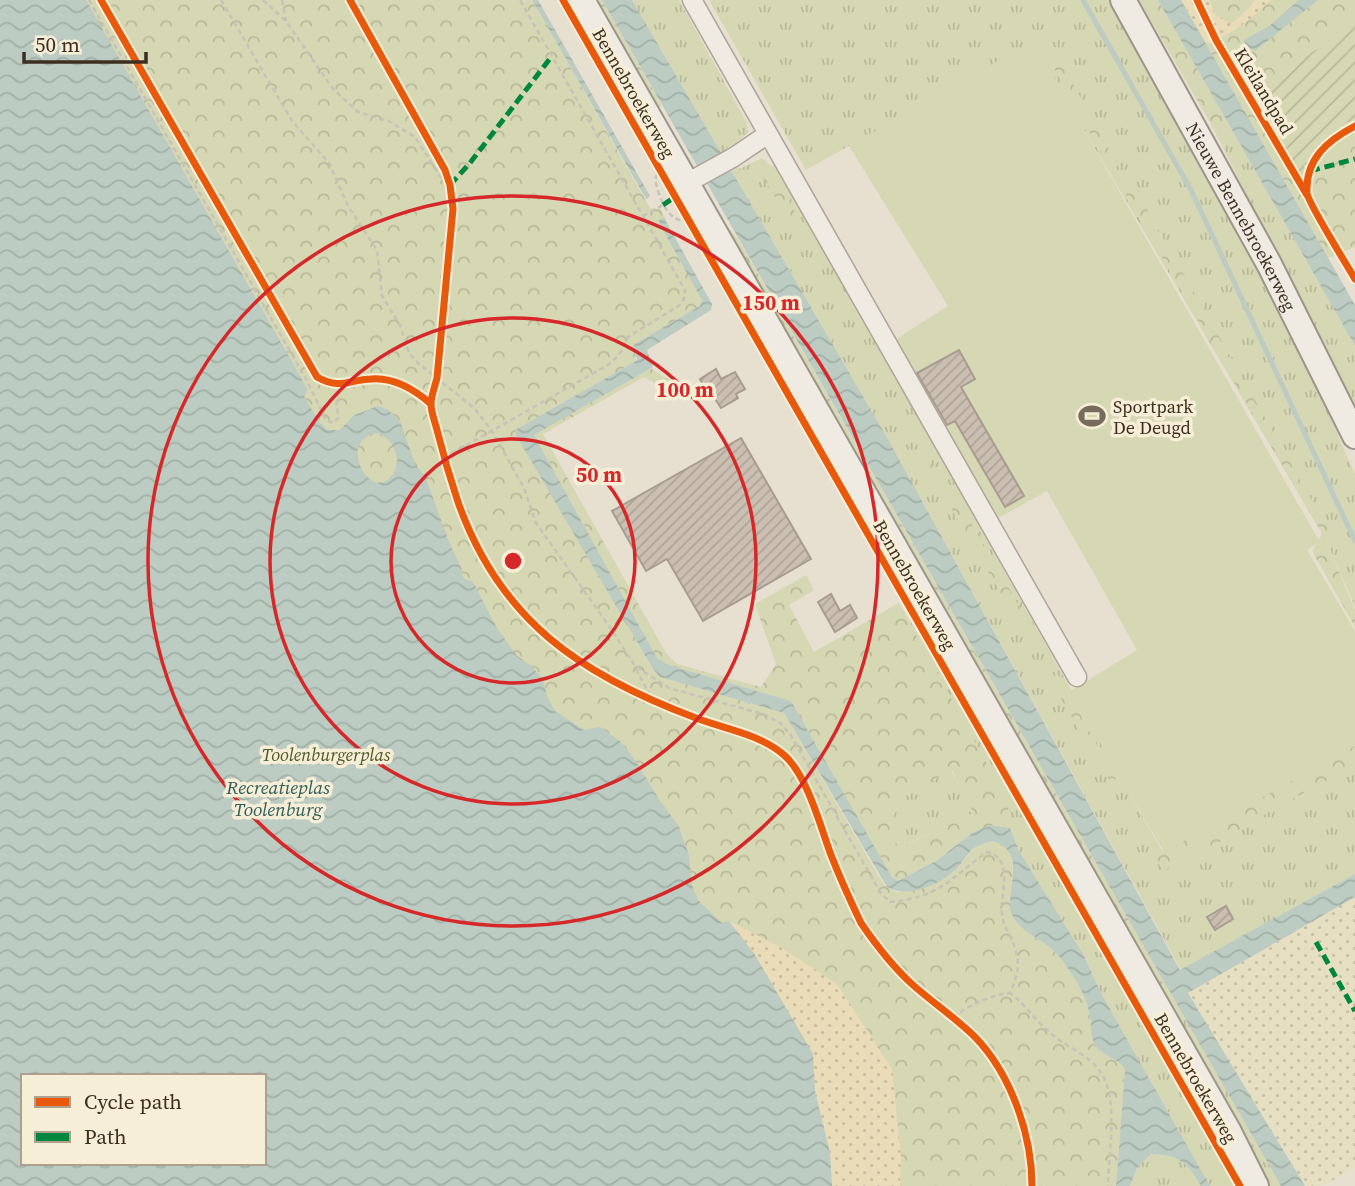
<svg xmlns="http://www.w3.org/2000/svg" width="1355" height="1186" font-family="'Source Serif 4',serif">
  <style>
    .farmland { fill: url(#farmland-dots) }
    .grass { fill: url(#grass-tufts) }
    .forest { fill: url(#forest-crowns); fill-rule: evenodd }
    .sand { fill: url(#sand-dots) }
    .garden { fill: url(#garden-furrows) }
    .pitch { fill: #d6d7b3 }
    .water { fill: url(#water-waves); fill-rule: evenodd }
    .lines { fill: none; stroke-linecap: round; stroke-linejoin: round }
    .stream { stroke: #bcccc2; stroke-width: 5 }
    .building { fill: url(#building-hatch); stroke: #a89c90; stroke-width: 2 }
    .street-casing { stroke: #ada599; stroke-width: 21 }
    .secondary-casing { stroke: #9c958a; stroke-width: 28 }
    .path { stroke: #c8c2b9; stroke-width: 2.5; stroke-dasharray: 5 3.5; stroke-linecap: butt }
    .street { stroke: #efebe3; stroke-width: 18 }
    .secondary { stroke: #efebe3; stroke-width: 24 }
    .quiet { stroke: #00873e; stroke-width: 5; stroke-dasharray: 10 5; stroke-linecap: butt }
    .cycleway-casing { stroke: #f7eed8; stroke-width: 11 }
    .cycleway { stroke: #e8590c; stroke-width: 7 }
    .ring { fill: none; stroke: #d62828; stroke-width: 3.5 }
    .labels { text-anchor: middle; dominant-baseline: central; stroke-width: 7; stroke-linejoin: round; paint-order: stroke }
    .street-label { font-size: 18px; fill: #3d2e20; stroke: #f7eed8 }
    .poi-label { font-size: 18px; fill: #3d2e20; stroke: #f7eed8; text-anchor: start }
    .park-label { font-size: 18px; font-style: italic; fill: #4d5a26; stroke: #f7eed8 }
    .water-label { font-size: 19px; font-style: italic; fill: #2f5d5a; stroke: #f7eed8 }
    .centre { fill: #d62828; stroke: #f7eed8; stroke-width: 3.5 }
    .ring-label { font-size: 21px; text-anchor: middle; font-weight: bold; fill: #d62828; stroke: #f7eed8; stroke-width: 7; stroke-linejoin: round; paint-order: stroke }
  </style>
  <defs>
    <pattern id="farmland-dots" width="8" height="8" patternUnits="userSpaceOnUse" patternTransform="scale(1.75)"><rect width="8" height="8" fill="#e6dfc2"/><path d="M2 2h.1M6 6h.1" fill="none" stroke="#c6c0a6" stroke-width="1.8" stroke-linecap="round"/></pattern>
    <pattern id="grass-tufts" width="24" height="20" patternUnits="userSpaceOnUse" patternTransform="scale(1.75)"><rect width="24" height="20" fill="#d6d7b3"/><path d="M3 7l-1-3M5 7V3M7 7l1-3M15 17l-1-3M17 17v-4M19 17l1-3" fill="none" stroke="#b9b99a"/></pattern>
    <pattern id="forest-crowns" width="20" height="18" patternUnits="userSpaceOnUse" patternTransform="scale(1.75)"><rect width="20" height="18" fill="#d6d7b3"/><path d="M2 6a3 3 0 1 1 6 0M12 15a3 3 0 1 1 6 0" fill="none" stroke="#b9b99a"/></pattern>
    <pattern id="sand-dots" width="8" height="8" patternUnits="userSpaceOnUse" patternTransform="scale(1.75)"><rect width="8" height="8" fill="#eadcb9"/><path d="M2 2h.1M6 6h.1" fill="none" stroke="#cabd9f" stroke-width="1.8" stroke-linecap="round"/></pattern>
    <pattern id="garden-furrows" width="10" height="10" patternUnits="userSpaceOnUse" patternTransform="scale(1.75)"><rect width="10" height="10" fill="#d6d7b3"/><path d="M-1 1l2-2M0 10L10 0M9 11l2-2" fill="none" stroke="#b9b99a"/></pattern>
    <pattern id="water-waves" width="16" height="10" patternUnits="userSpaceOnUse" patternTransform="scale(1.75)"><rect width="16" height="10" fill="#bcccc2"/><path d="M0 5q4-4 8 0t8 0" fill="none" stroke="#a2b0a6"/></pattern>
    <pattern id="building-hatch" width="6" height="6" patternUnits="userSpaceOnUse" patternTransform="scale(1.75)"><rect width="6" height="6" fill="#cbbfb2"/><path d="M-1 1l2-2M0 6l6-6M5 7l2-2" fill="none" stroke="#afa499"/></pattern>
  </defs>
  <rect width="100%" height="100%" fill="#e7e0d1"/>
  <path class="farmland" d="M1355 897V1167L1323 1186H1305L1188 993Z"/>
  <path class="grass" d="M632 0H679L747 123 748 132 741 139 727 148 739 169 762 158 771 166 775 164 1170 865 1200 854 1263 815 1355 765V874L1181 970 889 441Z
    M709 0H1111L1286 318 1355 474V607L1327 542 1033 43 806 170Z
    M1227 121 1355 346V411L1211 124Z
    M899 603 953 689 1236 1186H1210L1102 995 1083 954 1019 851 1010 828 997 826 1006 821 1008 804Z
    M951 770 974 813 901 847 888 839 895 811 904 797Z
    M1162 978 1281 1186H1269L1169 1013Z
    M1151 1154C1179 1155 1187 1162 1201 1186H1130L1137 1168Z"/>
  <path class="forest" d="M0 0H532L650 208 661 209 702 300 700 306 636 343V361L516 430 653 669 660 677 784 713 884 885 896 892C917 890 938 884 955 870 967 860 973 842 992 842 1027 843 1005 901 1013 917 1022 934 1046 940 1058 955 1072 973 1086 993 1090 1016 1092 1027 1089 1038 1097 1047 1105 1058 1119 1058 1125 1070L1116 1186H0ZM23 1076H264V1163H23Z
    M591 0H602L662 106 654 111Z
    M1139 0H1158L1227 121 1211 124Z
    M1181 0H1355V247L1328 258Z
    M1050 41 1118 166 1111 170 1041 45Z
    M772 173 800 220 791 223 763 177Z
    M1131 181 1329 531 1327 542 1355 610V627L1312 551 1322 534 1120 185Z
    M729 229 738 239 1162 978 1169 1013 724 233Z
    M650 368 685 389 680 398 644 377 543 434 666 653 677 664 761 687 776 664 755 604 806 575 814 590 789 605 814 652 899 603 1009 804 1006 821 997 826 990 825 972 833 936 861 898 881 892 877 791 701 668 665 657 658 534 435ZM952 770 973 813 902 847 889 839 895 811 904 797Z
    M923 460 940 469 1030 625 1021 628Z
    M1058 675 1116 779 1110 781 1048 677Z
    M1355 744V765L1263 815 1200 854 1171 865 1164 873 1155 856Z"/>
  <path class="sand" d="M1181 0H1199L1201 3 1202 0H1209L1216 15 1231 24 1250 7 1254 0H1271C1251 20 1232 33 1207 45Z
    M729 921 782 948 837 984 892 1069 901 1157 900 1186H832L830 1153 815 1091 813 1054 755 955Z"/>
  <path class="garden" d="M1355 16V119C1323 133 1305 142 1302 180L1252 92 1335 37Z"/>
  <path class="pitch" d="M1033 41 1320 542 1307 550 1355 631V746L1164 852 1070 691 1137 650 1047 491 995 520 893 341 948 306 849 146Z"/>
  <path class="water" d="M0 0H86L308 390 304 396 319 422 328 430H340L353 416 377 406 387 409 400 421 415 464 425 476 449 542 461 567 464 579 473 582 497 628 517 656 529 664 543 679 547 697 555 711 584 730 600 727 621 742 637 763 660 801 678 825 689 855 692 885 698 900 722 923 729 921 755 955 813 1054 815 1091 830 1153 832 1186H0ZM378 433C393 439 403 458 393 474 372 506 334 439 378 433ZM23 1076H264V1163H23Z
    M532 0H538L650 196 646 199Z
    M602 0H632L889 441 1180 970 1355 874V897L1188 993 1305 1186H1281Z
    M1158 0H1181L1355 305V346Z
    M1299 0H1318L1255 51 1246 46 1244 40 1269 26Z
    M664 218 712 304 711 310 647 350 653 367 534 435 657 658 669 665 791 701 892 877 898 881 936 861 972 833 990 825 1010 828 1019 851 1083 954 1102 995 1210 1186H1201C1187 1162 1179 1155 1151 1154L1137 1168 1130 1186H1116L1125 1070C1119 1058 1105 1058 1097 1047 1089 1038 1092 1027 1090 1016 1086 993 1072 973 1058 955 1046 940 1022 934 1013 917 1002 897 1028 857 998 843 990 839 979 845 973 849 966 855 962 864 955 870 939 885 907 899 887 887L784 713 660 677 653 669 517 437 515 430 636 361 637 359 632 347 636 343 700 306 702 300 658 221Z"/>
  <g class="lines">
    <path class="stream" d="M1083 0 1191 190 1355 541"/>
  </g>
  <path class="building" d="M959 350 975 379 961 387 1024 496 1005 507 955 421 947 425 917 373Z
    M716 369 721 379 735 372 745 389 736 394 738 398 721 408 712 394 710 396 700 379Z
    M741 438 811 559 703 621 667 559 646 571 612 511Z
    M831 594 840 611 850 605 857 618 835 632 818 602Z
    M1226 906 1233 919 1215 930 1207 917Z"/>
  <g class="lines">
    <defs>
      <path id="street" d="M692 0 1077 677
        M687 183 734 157 768 134"/>
      <g id="secondary">
        <path d="M582 0 1156 1004 1229 1132 1256 1186"/>
        <path id="s1" d="M1123 0 1269 264 1355 436"/>
      </g>
    </defs>
    <use href="#street" class="street-casing"/>
    <use href="#secondary" class="secondary-casing"/>
    <path class="path" d="M89 0 306 379 326 420 333 423 338 418 336 385
      M221 0 292 121 329 163 348 206 377 250 382 296 400 325 409 353 419 364 474 408 492 431 524 488 536 523 609 626 635 666 669 688 766 715 780 723 790 734 880 892 890 902C941 897 949 879 987 852 1017 858 997 901 1003 920 1004 927 1010 934 1012 940 1021 962 1019 972 1010 993 1025 1004 1034 1019 1048 1031 1063 1046 1087 1053 1099 1070 1120 1096 1108 1154 1108 1186
      M263 0 286 21 333 89 358 112 389 121 415 137 440 176 450 185
      M282 0 286 21
      M657 174 655 180C659 195 664 214 679 220L683 218
      M643 216 663 205
      M444 458 608 365 619 355 628 337 680 305 684 299 685 290 520 0
      M636 669 653 701
      M953 1017C972 1004 988 996 1010 993"/>
    <use href="#street" class="street"/>
    <use href="#secondary" class="secondary"/>
    <path class="quiet" d="M1310 171 1355 159
      M450 185 470 163 552 56
      M663 205 675 197
      M1316 942 1355 1011"/>
    <defs>
      <path id="cycleway" d="M101 0 317 377C340 390 348 380 371 379 394 377 415 390 431 404
        M350 0 445 170 450 185 453 209 437 378C435 386 431 396 431 404 431 412 435 422 437 430 443 454 450 478 458 502 500 621 581 675 696 718 725 729 760 734 784 755 807 775 820 825 831 855 840 878 850 900 861 923 876 945 893 967 913 985 933 1003 956 1018 975 1037 1011 1074 1032 1135 1032 1186
        M563 0 1240 1186
        M1197 0 1216 40 1307 195
        M1355 126C1328 140 1305 159 1307 193 1308 203 1347 265 1355 279"/>
    </defs>
    <use href="#cycleway" class="cycleway-casing"/>
    <use href="#cycleway" class="cycleway"/>
  </g>
  <g class="ring">
    <circle cx="513" cy="561" r="122"/>
    <circle cx="513" cy="561" r="243"/>
    <circle cx="513" cy="561" r="365"/>
  </g>
  <defs>
    <symbol id="stadium-bare" viewBox="-9 -9 18 18"><path d="M0-5a6.5 5 0 1 0 0 10a6.5 5 0 1 0 0-10ZM-3.5-1.8h7v3.6h-7Z" fill="#786c5e" stroke="#f7eed8" stroke-width="2.5" paint-order="stroke"/></symbol>
  </defs>
  <g fill-rule="evenodd">
    <use href="#stadium-bare" x="1073" y="397" width="38" height="38"/>
  </g>
  <g class="labels">
    <g class="street-label">
      <text transform="translate(1264 91) rotate(59)">Kleilandpad</text>
      <text transform="translate(634 93) rotate(60)">Bennebroekerweg</text>
      <text stroke="none"><textPath href="#s1" startOffset="247">Nieuwe Bennebroekerweg</textPath></text>
      <text transform="translate(915 585) rotate(60)">Bennebroekerweg</text>
      <text transform="translate(1196 1078) rotate(60)">Bennebroekerweg</text>
    </g>
    <g class="poi-label">
      <text x="1113" y="406">Sportpark<tspan x="1113" dy="21">De Deugd</tspan></text>
    </g>
    <g class="park-label">
      <text x="326" y="754">Toolenburgerplas</text>
    </g>
    <g class="water-label">
      <text x="278" y="787">Recreatieplas<tspan x="278" dy="22">Toolenburg</tspan></text>
    </g>
  </g>
  <circle cx="513" cy="561" r="10" class="centre"/>
  <g class="ring-label">
    <text x="771" y="310">150 m</text>
    <text x="685" y="397">100 m</text>
    <text x="599" y="482">50 m</text>
  </g>
  <rect x="21" y="1074" width="245" height="91" fill="#f7eed8" stroke="#ada18e" stroke-width="2"/>
  <rect x="35" y="1097" width="35" height="10" fill="#e8590c" stroke="#ada18e" stroke-width="2"/>
  <text x="84" y="1109" font-size="21" fill="#3d2e20">Cycle path</text>
  <rect x="35" y="1132" width="35" height="10" fill="#00873e" stroke="#ada18e" stroke-width="2"/>
  <text x="84" y="1144" font-size="21" fill="#3d2e20">Path</text>
  <path d="M24 52v10h122v-10" fill="none" stroke="#3d2e20" stroke-width="3.5"/>
  <text x="35" y="52" font-size="21" fill="#3d2e20" stroke="#f7eed8" stroke-width="5" paint-order="stroke">50 m</text>
</svg>
